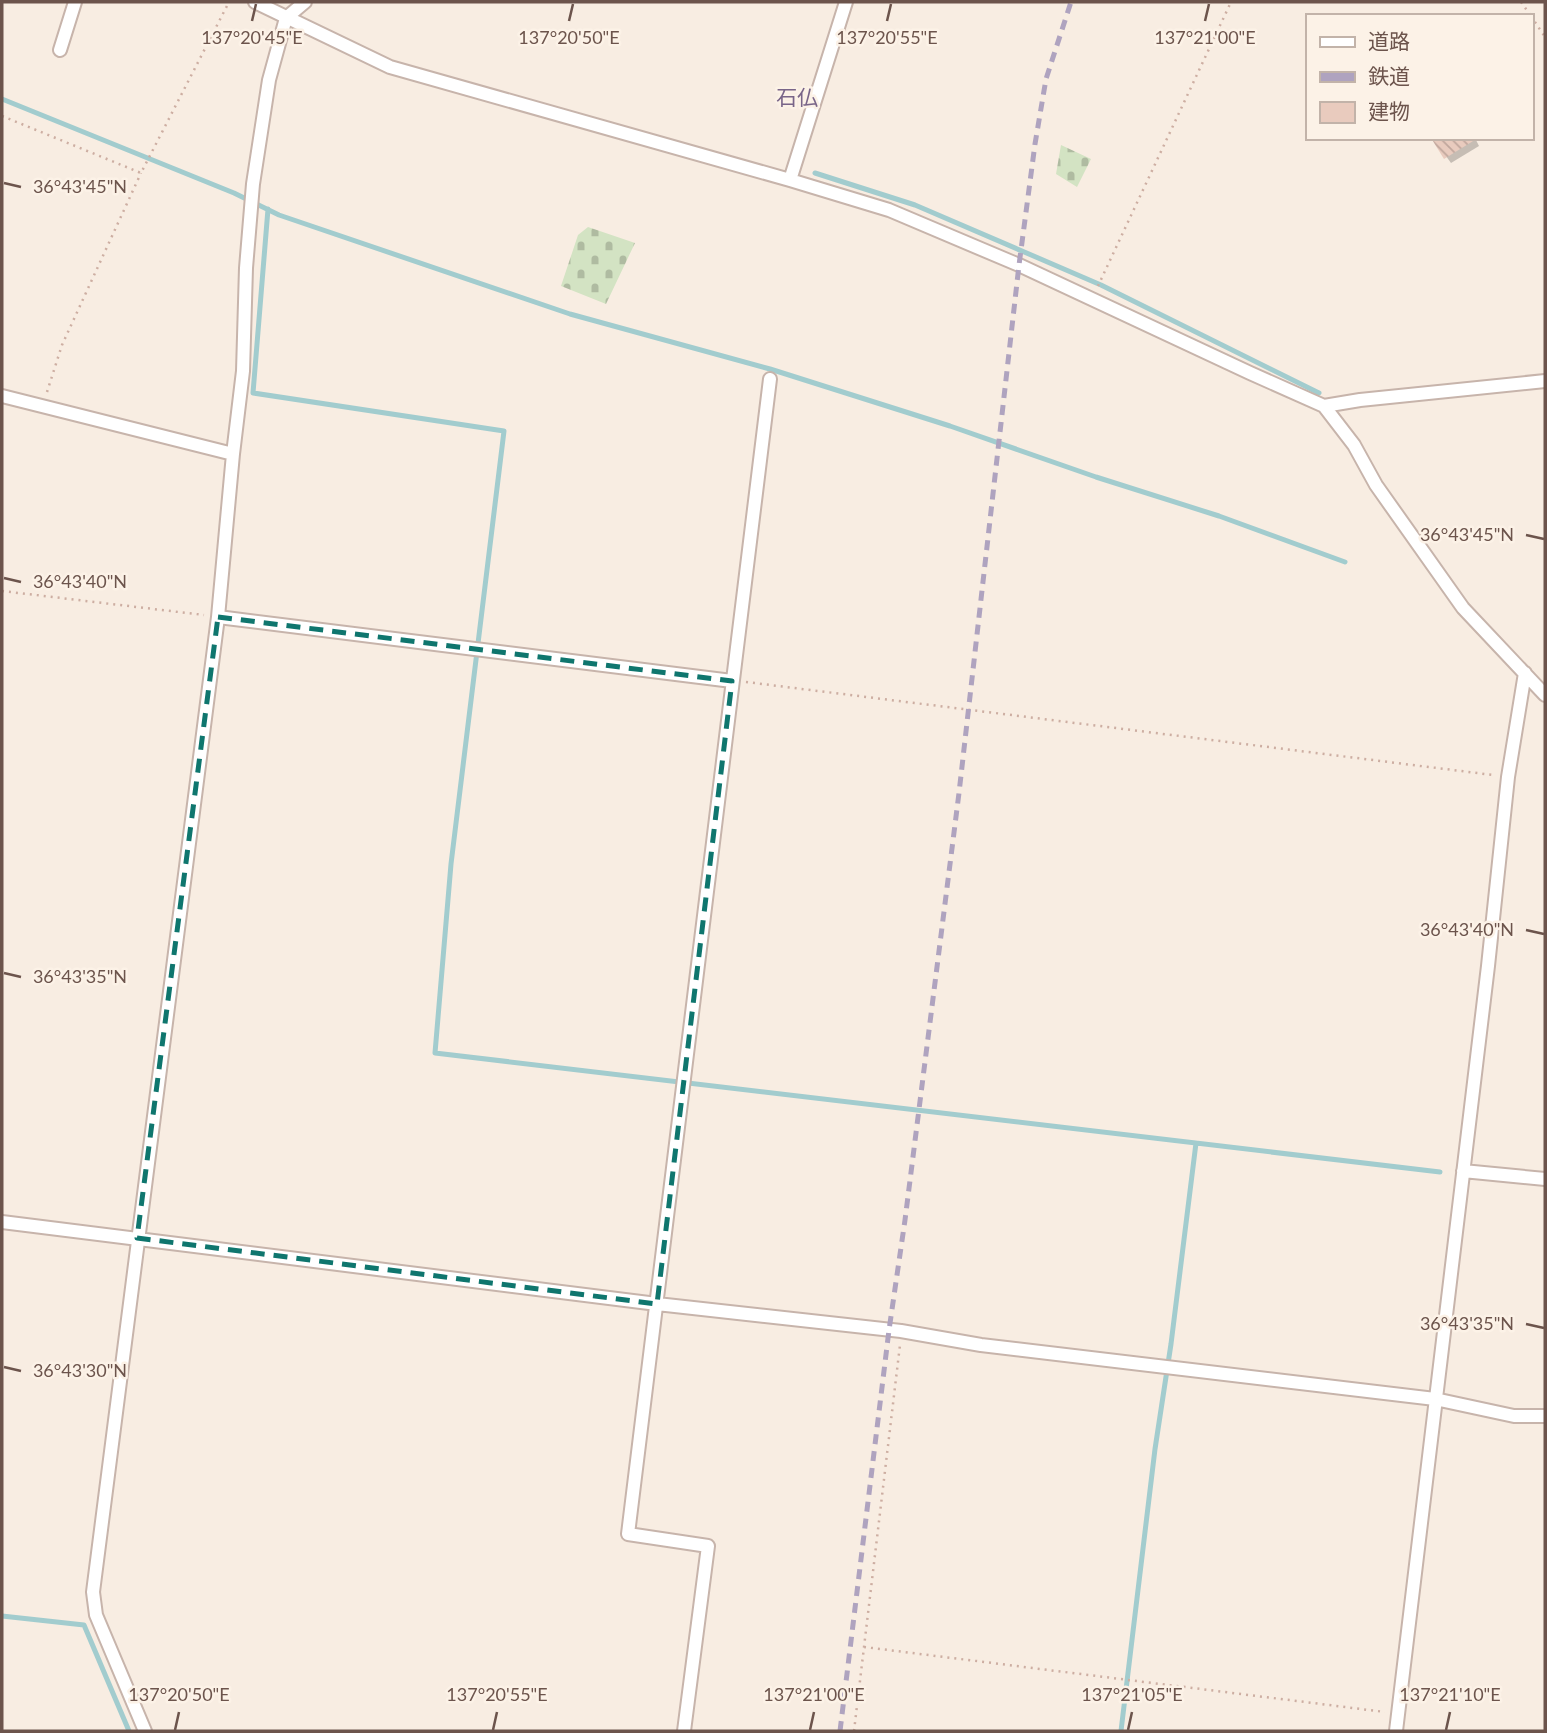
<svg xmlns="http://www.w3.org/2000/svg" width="1547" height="1733" font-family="Lato,'Noto Sans JP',sans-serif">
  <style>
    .cemetery { fill: url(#cemetery-stones) }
    .shadow { fill: #0003 }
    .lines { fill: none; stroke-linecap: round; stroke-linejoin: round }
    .stream { stroke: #a2ccce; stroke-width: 5 }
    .building { fill: url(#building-back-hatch) }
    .street-casing { stroke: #c7b4ab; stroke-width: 16 }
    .path { stroke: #cdaea2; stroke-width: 2.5; stroke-dasharray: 2 5; stroke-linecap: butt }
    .street { stroke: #fff; stroke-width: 12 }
    .rail { stroke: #afa3bf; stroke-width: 5; stroke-dasharray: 10 7; stroke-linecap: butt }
    .marked { fill: none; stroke: #0f766e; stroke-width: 5; stroke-dasharray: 14 9; stroke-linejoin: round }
    .ticks { fill: none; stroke: #6c544c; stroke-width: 2.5 }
    .labels { text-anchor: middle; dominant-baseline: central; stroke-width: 5; stroke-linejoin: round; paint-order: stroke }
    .neighbourhood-label { font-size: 21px; fill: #796588; stroke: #fcf2e7 }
    .ticks-label { font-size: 18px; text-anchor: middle; fill: #6c544c; stroke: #fcf2e7; stroke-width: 5; stroke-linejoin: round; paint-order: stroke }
  </style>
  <defs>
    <pattern id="cemetery-stones" width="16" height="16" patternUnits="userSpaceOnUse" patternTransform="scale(1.75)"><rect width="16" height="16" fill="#d3e3c3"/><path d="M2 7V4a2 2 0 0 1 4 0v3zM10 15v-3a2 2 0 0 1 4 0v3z" fill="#afbba1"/></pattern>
    <pattern id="building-back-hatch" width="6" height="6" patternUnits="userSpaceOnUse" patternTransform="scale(1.75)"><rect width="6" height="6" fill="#e9cbbe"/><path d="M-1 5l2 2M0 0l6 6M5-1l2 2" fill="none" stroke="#c1a79d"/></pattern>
  </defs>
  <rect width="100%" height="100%" fill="#f8ede2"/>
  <path class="cemetery" d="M1061 145 1091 159 1077 187 1056 174Z
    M588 227 635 243 606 304 561 286 578 235Z"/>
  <path class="shadow" d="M1475 138 1479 146 1451 163 1435 141Z"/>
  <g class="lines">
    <path class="stream" d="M2 99 234 193 279 215 570 314 770 369 950 426 1096 477 1219 516 1345 562
      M815 173 915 205 1101 285 1319 393
      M268 209 253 393 504 431 451 864 435 1053 1440 1172
      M2 1616 84 1625 129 1731
      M1121 1731 1155 1449 1171 1344 1196 1143"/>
  </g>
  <path class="building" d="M1431 138H1478L1444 159Z"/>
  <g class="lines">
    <defs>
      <path id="street" d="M255 2 390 67 790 180 889 210 1019 265 1250 373 1324 406 1354 445 1376 485 1463 608 1545 695
        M60 50 75 2
        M790 180 846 2
        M2 396 233 454
        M1324 406 1360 400 1545 381
        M218 617 732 681
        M1463 1171 1545 1179
        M2 1222 657 1304 901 1331 981 1345 1435 1399 1514 1416H1545
        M145 1731 96 1615 93 1592 218 617 233 454 243 371 246 268 253 184 269 80 286 18 305 2
        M684 1731 708 1546 628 1534 770 379
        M1396 1731 1488 966 1508 777 1525 673"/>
    </defs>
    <use href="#street" class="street-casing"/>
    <path class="path" d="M1521 2 1531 16
      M1531 16 1545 37
      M2 116 141 173 229 2
      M1098 286 1231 2
      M47 392 62 345 141 173
      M2 591 204 615
      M746 682 1493 775
      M864 1647 1385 1712
      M854 1731 900 1345"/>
    <use href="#street" class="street"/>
    <path class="rail" d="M840 1731 889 1330 905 1220 959 793 1019 265 1035 144 1046 79 1071 2"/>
  </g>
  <path class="marked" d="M218 617 732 681 657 1304 137 1238Z"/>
  <path class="ticks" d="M252 21 256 4M569 21 573 4M887 21 891 4M1205 21 1209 4M4 183 21 187M1526 535 1544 539M4 578 21 582M1526 930 1544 934M4 973 21 977M1526 1324 1544 1328M4 1367 21 1371M175 1730 179 1712M493 1730 497 1712M810 1730 814 1712M1128 1730 1132 1712M1446 1730 1450 1712"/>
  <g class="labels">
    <g class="neighbourhood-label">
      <text x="797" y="96">石仏</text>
    </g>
  </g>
  <g class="ticks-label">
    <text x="252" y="44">137°20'45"E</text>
    <text x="569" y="44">137°20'50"E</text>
    <text x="887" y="44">137°20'55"E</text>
    <text x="1205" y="44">137°21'00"E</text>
    <text x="80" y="193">36°43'45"N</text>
    <text x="1467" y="541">36°43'45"N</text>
    <text x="80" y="588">36°43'40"N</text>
    <text x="1467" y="936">36°43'40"N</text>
    <text x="80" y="983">36°43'35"N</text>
    <text x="1467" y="1330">36°43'35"N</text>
    <text x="80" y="1377">36°43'30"N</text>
    <text x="179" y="1701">137°20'50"E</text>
    <text x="497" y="1701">137°20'55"E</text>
    <text x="814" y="1701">137°21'00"E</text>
    <text x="1132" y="1701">137°21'05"E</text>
    <text x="1450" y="1701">137°21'10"E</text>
  </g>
  <rect width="1547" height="1733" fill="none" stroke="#6c544c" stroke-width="7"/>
  <rect x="1306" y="14" width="228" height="126" fill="#fcf2e7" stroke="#c2b3a9" stroke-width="2"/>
  <rect x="1320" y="37" width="35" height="10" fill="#ffffff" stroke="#c2b3a9" stroke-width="2"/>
  <text x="1368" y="49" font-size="21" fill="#6c544c">道路</text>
  <rect x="1320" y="72" width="35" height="10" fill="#afa3bf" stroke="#c2b3a9" stroke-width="2"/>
  <text x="1368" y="84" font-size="21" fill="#6c544c">鉄道</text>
  <rect x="1320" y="102" width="35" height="21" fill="#e9cbbe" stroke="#c2b3a9" stroke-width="2"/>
  <text x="1368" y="119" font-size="21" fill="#6c544c">建物</text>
</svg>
